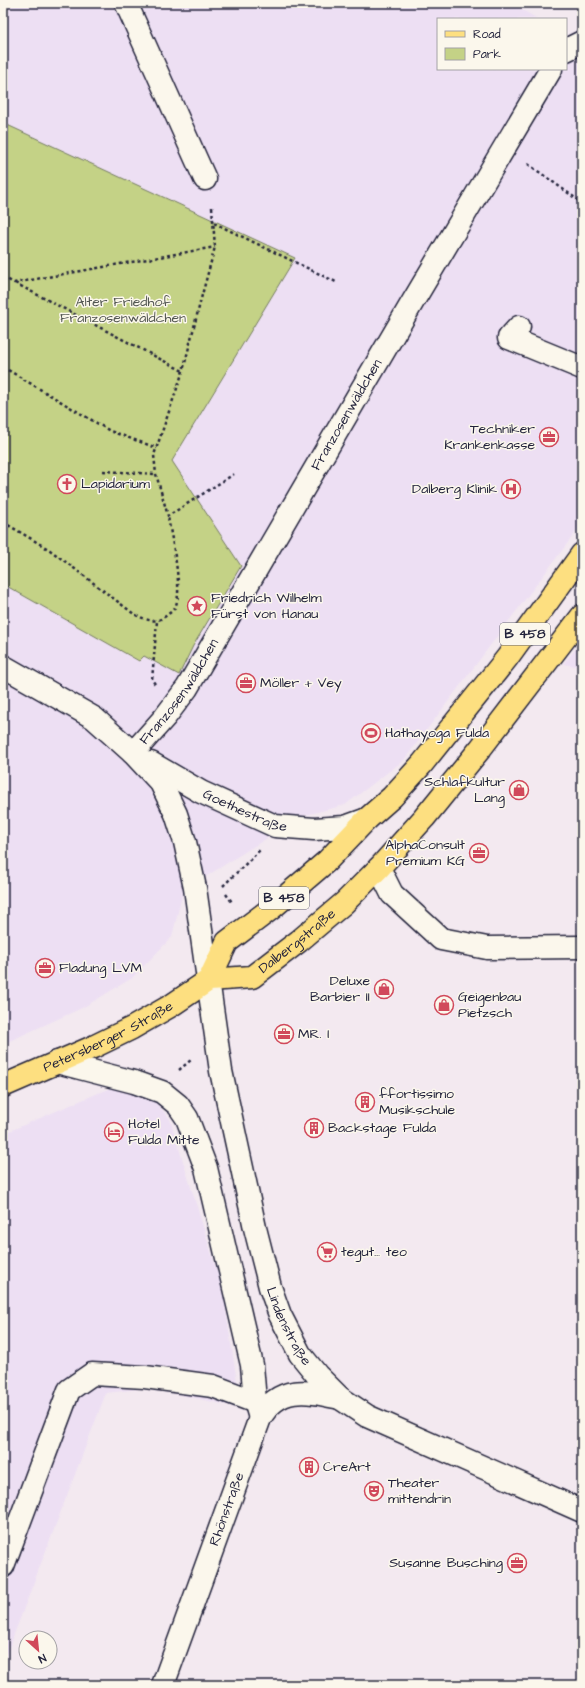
<svg xmlns="http://www.w3.org/2000/svg" width="585" height="1688" font-family="'Architects Daughter',sans-serif">
  <style>
    .built { fill: #eddff3 }
    .green { fill: #c4d286; stroke: #737a60 }
    .lines { fill: none; stroke-linecap: round; stroke-linejoin: round }
    .minor-casing { stroke: #22223b; stroke-width: 25 }
    .major-casing { stroke: #22223b; stroke-width: 25 }
    .path { stroke: #22223b; stroke-width: 2.5; stroke-dasharray: 3 3; stroke-linecap: butt }
    .minor { stroke: #fbf7ec; stroke-width: 22 }
    .major { stroke: #fddf80; stroke-width: 22 }
    .labels { text-anchor: middle; dominant-baseline: central; stroke-width: 3; stroke-linejoin: round; paint-order: stroke }
    .shield { fill: #fbf7ec; stroke: #636270; stroke-width: 1 }
    .shield-label { font-size: 13px; font-weight: bold; fill: #22223b }
    .park-label { font-size: 14px; fill: #535752; stroke: #fbf7ec }
    .street-label { font-size: 14px; fill: #22223b; stroke: #fbf7ec }
    .poi-label { font-size: 14px; fill: #22223b; stroke: #fbf7ec; text-anchor: start }
  </style>
  <rect width="100%" height="100%" fill="#f3e9f0"/>
  <filter id="ink" filterUnits="userSpaceOnUse"><feTurbulence type="fractalNoise" baseFrequency=".025" numOctaves="2"/><feDisplacementMap in="SourceGraphic" scale="8" xChannelSelector="R" yChannelSelector="G"/><feConvolveMatrix kernelMatrix="1 2 1 2 8 2 1 2 1" color-interpolation-filters="sRGB"/></filter>
  <g filter="url(#ink)">
    <path class="built" d="M3 3H510L538 19H438V69H566V38L582 50V524L404 760 345 805 302 816 183 891 172 937 132 978 84 1007 3 1044V584L138 661 143 656 179 674 193 646 241 566 172 462 295 258 3 123Z
      M582 641V667L563 664Z
      M117 1085 152 1098 170 1119 223 1291 241 1408 148 1388 106 1393 5 1658 3 1657V1134Z"/>
    <path class="green" d="M3 123 295 258 172 461 241 566 193 646 179 675 144 656 139 661 3 584Z"/>
    <g class="lines">
      <defs>
        <g id="minor">
          <path d="M126 3 205 179"/>
          <path d="M566 50 582 42"/>
          <path d="M519 327 509 338 582 368"/>
          <path id="s1" d="M3 666 94 718 133 753 161 783 176 814 185 842 195 888 221 1071 255 1228 270 1287 280 1315 300 1354 317 1375 340 1398 367 1416 582 1511"/>
          <path id="s2" d="M133 753 165 717 187 688 412 303 551 69"/>
          <path id="s3" d="M151 763 201 792 275 826 314 829 345 827 367 819"/>
          <path d="M379 868 392 894 441 939 487 948 582 947"/>
          <path d="M57 1062 134 1082 162 1092 178 1105 187 1118 206 1168 252 1365 255 1401 260 1418"/>
          <path d="M3 1566 69 1390 92 1374 145 1377 213 1386 266 1406"/>
          <path id="s4" d="M163 1685 260 1418C280 1384 307 1391 340 1398"/>
        </g>
        <g id="major">
          <path d="M209 980 227 942 272 908 327 861 367 819 392 797 422 764 507 658 582 554"/>
          <path id="s5" d="M3 1086 93 1047 132 1028 172 1005 209 980 252 977 299 941 344 903 379 868 424 818 480 749 582 616"/>
        </g>
      </defs>
      <use href="#minor" class="minor-casing"/>
      <use href="#major" class="major-casing"/>
      <path class="path" d="M528 164 582 203
        M212 207 215 247 202 295 183 371 154 455 156 474 168 516 234 474
        M214 223 338 283
        M3 277 14 283 215 247
        M15 283 183 371
        M3 367 110 431 157 448
        M103 471 156 474
        M3 522 50 550 134 614C146 620 157 625 168 614 171 612 175 609 176 605 183 584 171 539 168 516
        M155 684 152 680 157 621
        M223 886 260 850
        M226 894 232 902
        M179 1070 191 1060"/>
      <use href="#minor" class="minor"/>
      <use href="#major" class="major"/>
    </g>
  </g>
  <defs>
    <symbol id="office-ring" viewBox="-11 -11 22 22"><circle r="9.5" fill="#fbf7ec" stroke="#d1495b" stroke-width="1.5"/><path d="M-6-3h4V-5.5h4V-3h4V5H-6ZM-1-4.5V-3h2v-1.5ZM-6 0V1H6V0Z" fill="#d1495b"/></symbol>
    <symbol id="church-ring" viewBox="-11 -11 22 22"><circle r="9.5" fill="#fbf7ec" stroke="#d1495b" stroke-width="1.5"/><path d="M-1.2-6h2.4v3.5h3.3v2.4h-3.3V6h-2.4V-.1h-3.3v-2.4h3.3Z" fill="#d1495b"/></symbol>
    <symbol id="hospital-ring" viewBox="-11 -11 22 22"><circle r="9.5" fill="#fbf7ec" stroke="#d1495b" stroke-width="1.5"/><path d="M-5-5h3v3.5h4V-5h3V5h-3V1.5h-4V5h-3Z" fill="#d1495b"/></symbol>
    <symbol id="sight-ring" viewBox="-11 -11 22 22"><circle r="9.5" fill="#fbf7ec" stroke="#d1495b" stroke-width="1.5"/><path d="M0-6L1.8-2.2L6-1.7L2.9 1.2L3.7 5.4L0 3.3L-3.7 5.4L-2.9 1.2L-6-1.7L-1.8-2.2Z" fill="#d1495b"/></symbol>
    <symbol id="stadium-ring" viewBox="-11 -11 22 22"><circle r="9.5" fill="#fbf7ec" stroke="#d1495b" stroke-width="1.5"/><path d="M0-5a6.5 5 0 1 0 0 10a6.5 5 0 1 0 0-10ZM-3.5-1.8h7v3.6h-7Z" fill="#d1495b"/></symbol>
    <symbol id="shop-ring" viewBox="-11 -11 22 22"><circle r="9.5" fill="#fbf7ec" stroke="#d1495b" stroke-width="1.5"/><path d="M-5-2.5h2.3a2.7 3.5 0 0 1 5.4 0H5L5.5 6h-11ZM-1.5-2.5h3a1.5 2.3 0 0 0-3 0Z" fill="#d1495b"/></symbol>
    <symbol id="building-ring" viewBox="-11 -11 22 22"><circle r="9.5" fill="#fbf7ec" stroke="#d1495b" stroke-width="1.5"/><path d="M-4-6H4V6H1V3H-1V6H-4ZM-2.5-4.3h1.7v1.8h-1.7ZM.8-4.3h1.7v1.8H.8ZM-2.5-1h1.7V.8h-1.7ZM.8-1h1.7V.8H.8Z" fill="#d1495b"/></symbol>
    <symbol id="hotel-ring" viewBox="-11 -11 22 22"><circle r="9.5" fill="#fbf7ec" stroke="#d1495b" stroke-width="1.5"/><path d="M-6-4.5h1.5V1H6V5H4.5V3h-9V5H-6ZM-4 0a1.8 1.8 0 1 1 3.6 0ZM.5 0V-2.5h3Q6-2.5 6 0Z" fill="#d1495b"/></symbol>
    <symbol id="supermarket-ring" viewBox="-11 -11 22 22"><circle r="9.5" fill="#fbf7ec" stroke="#d1495b" stroke-width="1.5"/><path d="M-6-5.5h2.5l.6 2H6L4.5 2H-2.5L-4.4-4H-6ZM-1.5 3.2a1.3 1.3 0 1 0 .1 0ZM3 3.2a1.3 1.3 0 1 0 .1 0Z" fill="#d1495b"/></symbol>
    <symbol id="theatre-ring" viewBox="-11 -11 22 22"><circle r="9.5" fill="#fbf7ec" stroke="#d1495b" stroke-width="1.5"/><path d="M-5-5.5Q0-4 5-5.5V0Q5 5 0 6Q-5 5-5 0ZM-3.3-2.5H-1v1.5H-3.3ZM1-2.5H3.3v1.5H1ZM-2.8 1Q0 5.5 2.8 1Z" fill="#d1495b"/></symbol>
  </defs>
  <g fill-rule="evenodd">
    <use href="#office-ring" x="538" y="426" width="22" height="22"/>
    <use href="#church-ring" x="56" y="473" width="22" height="22"/>
    <use href="#hospital-ring" x="500" y="478" width="22" height="22"/>
    <use href="#sight-ring" x="186" y="595" width="22" height="22"/>
    <use href="#office-ring" x="235" y="672" width="22" height="22"/>
    <use href="#stadium-ring" x="360" y="722" width="22" height="22"/>
    <use href="#shop-ring" x="508" y="779" width="22" height="22"/>
    <use href="#office-ring" x="468" y="842" width="22" height="22"/>
    <use href="#office-ring" x="34" y="957" width="22" height="22"/>
    <use href="#shop-ring" x="373" y="978" width="22" height="22"/>
    <use href="#shop-ring" x="433" y="994" width="22" height="22"/>
    <use href="#office-ring" x="273" y="1023" width="22" height="22"/>
    <use href="#building-ring" x="354" y="1091" width="22" height="22"/>
    <use href="#building-ring" x="303" y="1117" width="22" height="22"/>
    <use href="#hotel-ring" x="103" y="1121" width="22" height="22"/>
    <use href="#supermarket-ring" x="316" y="1241" width="22" height="22"/>
    <use href="#building-ring" x="298" y="1456" width="22" height="22"/>
    <use href="#theatre-ring" x="363" y="1480" width="22" height="22"/>
    <use href="#office-ring" x="506" y="1552" width="22" height="22"/>
  </g>
  <g class="labels">
    <g class="shield">
      <rect x="500" y="623" width="50" height="22" rx="3"/>
      <rect x="259" y="887" width="50" height="22" rx="3"/>
    </g>
    <g class="shield-label">
      <text x="525" y="634">B 458</text>
      <text x="284" y="898">B 458</text>
    </g>
    <g class="park-label">
      <text x="123" y="302">Alter Friedhof<tspan x="123" dy="16">Franzosenwäldchen</tspan></text>
    </g>
    <g class="street-label">
      <text stroke="none"><textPath href="#s2" startOffset="401">Franzosenwäldchen</textPath></text>
      <text stroke="none"><textPath href="#s2" startOffset="77">Franzosenwäldchen</textPath></text>
      <text stroke="none"><textPath href="#s3" startOffset="106">Goethestraße</textPath></text>
      <text stroke="none"><textPath href="#s5" startOffset="333">Dalbergstraße</textPath></text>
      <text stroke="none"><textPath href="#s5" startOffset="116">Petersberger Straße</textPath></text>
      <text stroke="none"><textPath href="#s1" startOffset="759">Lindenstraße</textPath></text>
      <text stroke="none"><textPath href="#s4" startOffset="187">Rhönstraße</textPath></text>
    </g>
    <g class="poi-label">
      <text x="535" y="429" text-anchor="end">Techniker<tspan x="535" dy="16">Krankenkasse</tspan></text>
      <text x="81" y="484">Lapidarium</text>
      <text x="497" y="489" text-anchor="end">Dalberg Klinik</text>
      <text x="211" y="598">Friedrich Wilhelm<tspan x="211" dy="16">Fürst von Hanau</tspan></text>
      <text x="260" y="683">Möller + Vey</text>
      <text x="385" y="733">Hathayoga Fulda</text>
      <text x="505" y="782" text-anchor="end">Schlafkultur<tspan x="505" dy="16">Lang</tspan></text>
      <text x="465" y="845" text-anchor="end">AlphaConsult<tspan x="465" dy="16">Premium KG</tspan></text>
      <text x="59" y="968">Fladung LVM</text>
      <text x="370" y="981" text-anchor="end">Deluxe<tspan x="370" dy="16">Barbier II</tspan></text>
      <text x="458" y="997">Geigenbau<tspan x="458" dy="16">Pietzsch</tspan></text>
      <text x="298" y="1034">MR. I</text>
      <text x="379" y="1094">ffortissimo<tspan x="379" dy="16">Musikschule</tspan></text>
      <text x="128" y="1124">Hotel<tspan x="128" dy="16">Fulda Mitte</tspan></text>
      <text x="328" y="1128">Backstage Fulda</text>
      <text x="341" y="1252">tegut… teo</text>
      <text x="323" y="1467">CreArt</text>
      <text x="388" y="1483">Theater<tspan x="388" dy="16">mittendrin</tspan></text>
      <text x="503" y="1563" text-anchor="end">Susanne Busching</text>
    </g>
  </g>
  <rect width="585" height="1688" fill="none" stroke="#fbf7ec" stroke-width="16"/>
  <rect x="8" y="8" width="569" height="1672" fill="none" stroke="#22223b" stroke-width="1.5" filter="url(#ink)"/>
  <rect x="437" y="18" width="130" height="52" fill="#fbf7ec" stroke="#a4a2a5"/>
  <rect x="445" y="31" width="20" height="6" fill="#fddf80" stroke="#a4a2a5"/>
  <text x="473" y="38" font-size="12" fill="#22223b">Road</text>
  <rect x="445" y="48" width="20" height="12" fill="#c4d286" stroke="#a4a2a5"/>
  <text x="473" y="58" font-size="12" fill="#22223b">Park</text>
  <g transform="translate(38 1650) rotate(153)"><circle r="19" fill="#fbf7ec" stroke="#a4a2a5"/>
  <path d="M0-3L7 15L0 10L-7 15Z" fill="#d1495b"/>
  <text y="-6" font-size="11" font-weight="bold" text-anchor="middle" fill="#22223b">N</text>
  </g>
</svg>
